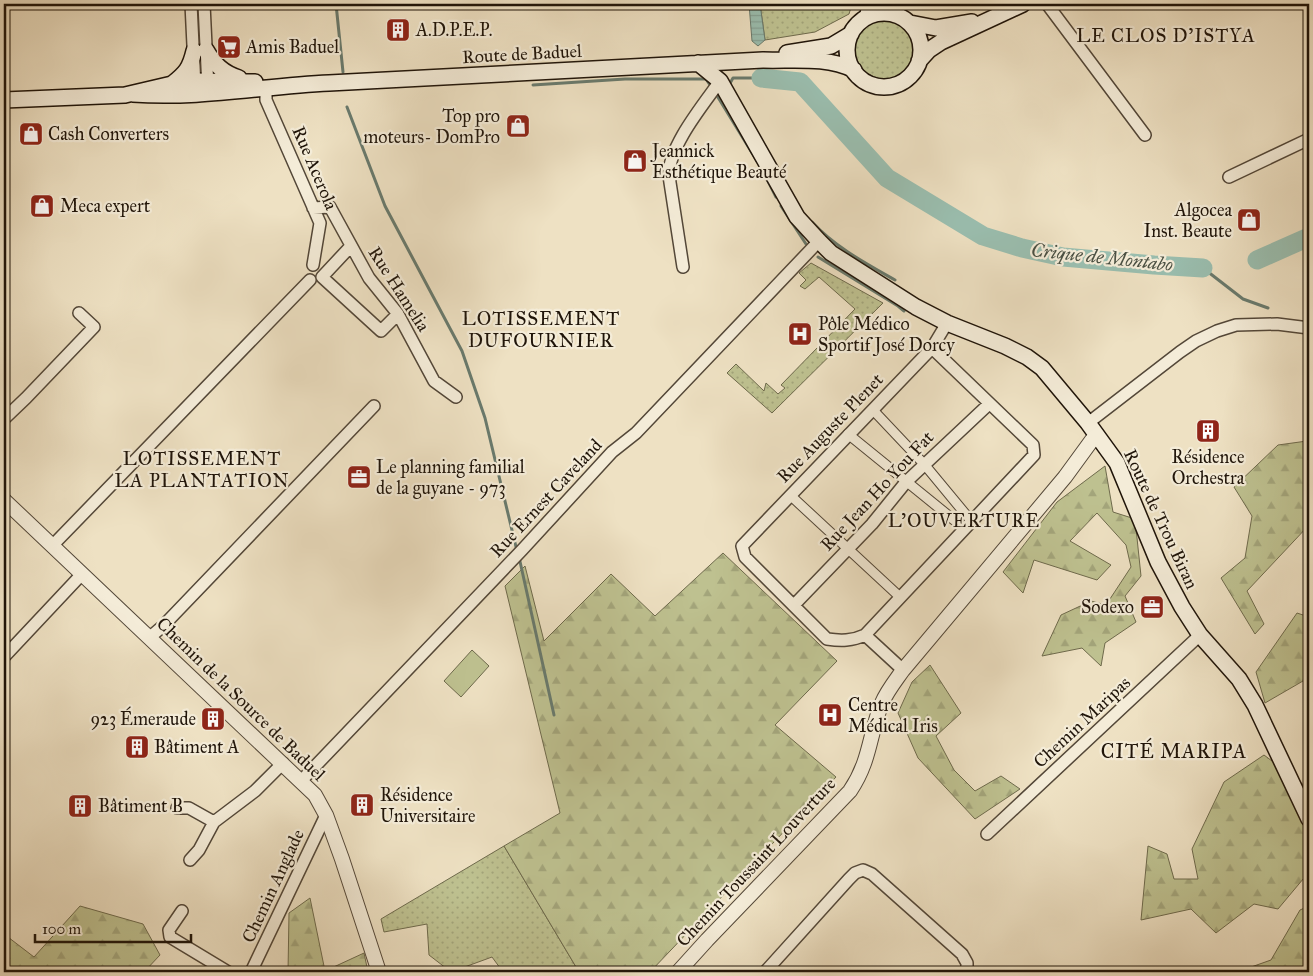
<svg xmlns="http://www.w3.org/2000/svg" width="1313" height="976" font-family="'IM FELL Great Primer',serif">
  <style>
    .grass { fill: url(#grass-dots); stroke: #6e6a4c }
    .forest { fill: url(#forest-firs); stroke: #6e6a4c }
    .garden { fill: #bec190; stroke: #6e6a4c }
    .water { fill: url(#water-rules); stroke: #697a6d }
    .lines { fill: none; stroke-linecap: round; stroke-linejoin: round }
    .stream { stroke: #697a6d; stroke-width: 3 }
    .river { stroke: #9abeaf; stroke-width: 19 }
    .pedestrian-casing { stroke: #534738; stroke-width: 11 }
    .minor-casing { stroke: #534738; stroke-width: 14 }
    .tertiary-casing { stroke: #534738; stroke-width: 16 }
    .secondary-casing { stroke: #1f1409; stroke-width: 18 }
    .pedestrian { stroke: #f4ecd8; stroke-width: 9 }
    .minor { stroke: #f4ecd8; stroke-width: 11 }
    .tertiary { stroke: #f4ecd8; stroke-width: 14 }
    .secondary { stroke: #f4ecd8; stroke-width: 15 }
    .labels { text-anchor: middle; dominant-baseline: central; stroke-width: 4.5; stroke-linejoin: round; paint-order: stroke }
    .poi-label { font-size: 18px; fill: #1f1409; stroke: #f4ecd8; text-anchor: start }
    .street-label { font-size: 18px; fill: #1f1409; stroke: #f4ecd8 }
    .neighbourhood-label { font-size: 19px; letter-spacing: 1px; fill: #1f1409; stroke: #f4ecd8 }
    .water-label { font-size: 19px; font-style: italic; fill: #4a5043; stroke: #f4ecd8 }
    .quarter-label { font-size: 20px; letter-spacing: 1px; fill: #1f1409; stroke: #f4ecd8 }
  </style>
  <defs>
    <pattern id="grass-dots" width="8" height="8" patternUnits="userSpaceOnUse" patternTransform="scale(1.25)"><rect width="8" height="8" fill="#bec190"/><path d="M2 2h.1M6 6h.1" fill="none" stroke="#a3a57b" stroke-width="1.8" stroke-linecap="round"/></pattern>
    <pattern id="forest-firs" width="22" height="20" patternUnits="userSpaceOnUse" patternTransform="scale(1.25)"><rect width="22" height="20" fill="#bec190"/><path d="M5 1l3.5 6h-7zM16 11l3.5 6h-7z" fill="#a3a57b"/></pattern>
    <pattern id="water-rules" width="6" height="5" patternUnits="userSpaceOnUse" patternTransform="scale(1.25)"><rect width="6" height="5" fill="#9abeaf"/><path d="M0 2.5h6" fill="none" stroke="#84a295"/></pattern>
  </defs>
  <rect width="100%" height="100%" fill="#eee1c3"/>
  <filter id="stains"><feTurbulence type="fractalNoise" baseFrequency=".004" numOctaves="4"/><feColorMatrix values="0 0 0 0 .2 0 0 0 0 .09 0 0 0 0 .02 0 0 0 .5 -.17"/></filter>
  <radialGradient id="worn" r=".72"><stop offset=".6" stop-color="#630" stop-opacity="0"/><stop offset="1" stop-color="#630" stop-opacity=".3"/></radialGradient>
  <path class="grass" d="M760 4H852L849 14 815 32 765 40Z
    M855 49a30 30 0 1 1 60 0a30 30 0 1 1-60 0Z
    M811 263 883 303 772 413 727 373 736 364 764 391 766 383 778 394 785 388 781 385 855 309 819 277 805 289 800 286 806 280 799 273Z
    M504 846 579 972H503L492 957 451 972 429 955 427 924 384 932 381 919Z"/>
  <path class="forest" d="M1307 441 1309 447V525L1247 591 1264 624 1255 634 1221 578 1245 558 1252 516 1234 487 1278 445Z
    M1105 466 1113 512 1135 519 1141 576 1125 596 1136 622 1105 643 1101 666 1082 648 1042 656 1061 615 1091 601 1106 605 1131 567 1126 545 1097 513 1070 541 1111 565 1097 580 1034 560 1023 593 1003 572 1057 502Z
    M723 553 837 661 775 725 836 777 650 972H579L504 846 560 813 505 586 525 566 544 641 611 574 655 616Z
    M1297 613 1309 617V654L1303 681 1265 703 1256 672Z
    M930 665 961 713 936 736 954 770 975 791 1001 776 1020 789 975 819 918 758 898 713 912 682Z
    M1264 755 1309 789V816L1305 823 1309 844V872L1278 909 1254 904 1216 933 1191 909 1141 920 1148 846 1167 854 1174 879H1198L1192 849 1224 782Z
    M310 898 325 971 364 953 368 972H288L289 913Z
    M80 906 143 924 160 955 144 972H4V934L34 957Z
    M1309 906V972H1237L1271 960 1300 910Z"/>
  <path class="garden" d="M472 650 489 666 461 697 444 681Z"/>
  <path class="water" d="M749 4H760L765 40 758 46 752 41Z"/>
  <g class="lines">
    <path class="stream" d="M336 4 343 72
      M533 85 625 79H706L710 85
      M729 85 733 78H761
      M716 94 757 161
      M347 107 385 206 462 351 485 418 517 551
      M765 175 776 197
      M781 206 806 244
      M812 222C835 247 865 263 895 280
      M818 257 898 306 904 311
      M1203 268 1243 299 1268 308
      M519 557 554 715"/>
    <path class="river" d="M761 78 800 82 887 178 983 236 1022 248 1063 257 1154 265 1203 268
      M1257 260 1309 237"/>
    <defs>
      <path id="pedestrian" d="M873 410 924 464 972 522
        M848 434 965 529
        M790 495 900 597"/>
      <path id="minor" d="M191 4 195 87
        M204 4 208 88
        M891 4 899 16
        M1047 4 1145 135
        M865 19 868 4
        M266 87V100L320 223 313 265
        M1229 177 1309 139
        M313 208 330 207 369 278 398 314 434 381 456 397
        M351 246 322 277 381 331 398 314
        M683 267 669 176C668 147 703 105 720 81
        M932 348 1033 445 1034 455 865 635C852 641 841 641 827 639L745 557 742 546 932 348 947 323
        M4 419 26 398 94 327 79 313
        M1088 423 1180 352 1196 341 1217 331 1236 325 1277 324 1309 328
        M52 546 310 280
        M794 605 872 524 906 482 989 404
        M865 635 903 670
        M149 638 163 626 374 406
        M4 657 82 574
        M301 781 522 550 612 452 636 433 819 241
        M177 808H189L214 822 255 791 283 763
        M987 834 1200 635
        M190 860 199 850 214 822
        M182 911 169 930 170 937 228 972
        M251 972 326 815
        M765 972 849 879 855 873 863 870 872 874 962 954 967 963V972"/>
      <path id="tertiary" d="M4 500 315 795 326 815 342 859 379 972
        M678 972 707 940 850 791C871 760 869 734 882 703 887 691 896 680 903 670L1065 477 1092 440 1097 436"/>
      <path id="secondary" d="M847 50a37 37 0 1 1 74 0a37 37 0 1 1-74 0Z
        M910 23 936 28 972 22
        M206 50C214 64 223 73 239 78
        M787 53 831 46 851 34
        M919 61 929 50 941 42 1023 4
        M698 63 720 81 797 217 819 241 831 253 916 307 947 323 1005 346 1027 357 1042 368 1088 423 1117 463 1158 562 1182 607 1200 635 1239 679 1255 705 1309 819
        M172 84C186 73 190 68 194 51
        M133 94C199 99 263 86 329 83 474 75 619 68 763 60 792 61 827 56 854 70
        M4 100 125 95 172 84 195 81 255 82"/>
    </defs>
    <use href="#pedestrian" class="pedestrian-casing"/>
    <use href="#minor" class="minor-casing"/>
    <use href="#tertiary" class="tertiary-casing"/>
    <use href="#secondary" class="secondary-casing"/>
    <use href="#pedestrian" class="pedestrian"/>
    <use href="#minor" class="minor"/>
    <use href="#tertiary" class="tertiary"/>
    <use href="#secondary" class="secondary"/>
  </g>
  <defs>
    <symbol id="building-square" viewBox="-11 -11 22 22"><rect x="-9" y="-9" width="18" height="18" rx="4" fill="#8f2418" stroke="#f4ecd8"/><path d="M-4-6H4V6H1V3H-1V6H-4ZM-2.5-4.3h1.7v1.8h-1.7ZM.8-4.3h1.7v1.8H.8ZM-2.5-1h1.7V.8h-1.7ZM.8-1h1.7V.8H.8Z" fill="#fff"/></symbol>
    <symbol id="supermarket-square" viewBox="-11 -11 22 22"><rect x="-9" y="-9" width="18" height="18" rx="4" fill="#8f2418" stroke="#f4ecd8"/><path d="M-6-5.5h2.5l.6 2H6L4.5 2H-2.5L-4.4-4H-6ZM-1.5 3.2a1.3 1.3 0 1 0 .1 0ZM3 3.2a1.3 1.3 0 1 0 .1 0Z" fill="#fff"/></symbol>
    <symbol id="shop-square" viewBox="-11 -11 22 22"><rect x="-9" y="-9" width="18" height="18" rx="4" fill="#8f2418" stroke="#f4ecd8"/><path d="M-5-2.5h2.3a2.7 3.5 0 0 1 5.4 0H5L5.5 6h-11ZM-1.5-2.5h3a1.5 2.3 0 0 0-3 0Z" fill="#fff"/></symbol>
    <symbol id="hospital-square" viewBox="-11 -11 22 22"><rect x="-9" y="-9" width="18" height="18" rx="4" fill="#8f2418" stroke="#f4ecd8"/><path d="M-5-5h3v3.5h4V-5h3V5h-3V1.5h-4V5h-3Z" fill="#fff"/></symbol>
    <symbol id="office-square" viewBox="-11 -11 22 22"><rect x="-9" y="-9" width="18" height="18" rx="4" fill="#8f2418" stroke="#f4ecd8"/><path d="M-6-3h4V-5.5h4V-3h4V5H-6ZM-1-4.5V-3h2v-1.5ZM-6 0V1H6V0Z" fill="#fff"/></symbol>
  </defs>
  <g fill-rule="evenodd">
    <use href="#building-square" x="384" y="16" width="28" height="28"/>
    <use href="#supermarket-square" x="215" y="33" width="28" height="28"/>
    <use href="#shop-square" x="504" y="112" width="28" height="28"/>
    <use href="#shop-square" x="17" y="120" width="28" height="28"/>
    <use href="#shop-square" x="621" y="147" width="28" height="28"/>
    <use href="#shop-square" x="28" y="192" width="28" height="28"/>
    <use href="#shop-square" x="1235" y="206" width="28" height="28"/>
    <use href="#hospital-square" x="786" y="320" width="28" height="28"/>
    <use href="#building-square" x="1194" y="417" width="28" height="28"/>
    <use href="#office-square" x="345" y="463" width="28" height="28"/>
    <use href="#office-square" x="1138" y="593" width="28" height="28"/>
    <use href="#hospital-square" x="816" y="701" width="28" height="28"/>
    <use href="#building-square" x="199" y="705" width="28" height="28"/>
    <use href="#building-square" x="123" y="733" width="28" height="28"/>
    <use href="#building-square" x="348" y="791" width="28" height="28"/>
    <use href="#building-square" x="66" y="792" width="28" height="28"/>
  </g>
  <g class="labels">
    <g class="poi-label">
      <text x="416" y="30">A.D.P.E.P.</text>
      <text x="246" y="47">Amis Baduel</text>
      <text x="500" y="116" text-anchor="end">Top pro<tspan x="500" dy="21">moteurs- DomPro</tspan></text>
      <text x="48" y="134">Cash Converters</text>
      <text x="652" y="151">Jeannick<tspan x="652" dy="21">Esthétique Beauté</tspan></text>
      <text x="60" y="206">Meca expert</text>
      <text x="1232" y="210" text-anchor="end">Algocea<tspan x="1232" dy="21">Inst. Beaute</tspan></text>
      <text x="818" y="324">Pôle Médico<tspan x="818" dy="21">Sportif José Dorcy</tspan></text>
      <text x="1208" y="457" text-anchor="middle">Résidence<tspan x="1208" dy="21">Orchestra</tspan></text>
      <text x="376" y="467">Le planning familial<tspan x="376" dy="21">de la guyane - 973</tspan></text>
      <text x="1134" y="607" text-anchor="end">Sodexo</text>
      <text x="848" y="705">Centre<tspan x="848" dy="21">Médical Iris</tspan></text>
      <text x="196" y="719" text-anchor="end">923 Émeraude</text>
      <text x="154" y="747">Bâtiment A</text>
      <text x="380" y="795">Résidence<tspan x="380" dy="21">Universitaire</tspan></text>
      <text x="98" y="806">Bâtiment B</text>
    </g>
    <g class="street-label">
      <text transform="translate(522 54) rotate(-3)">Route de Baduel</text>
      <text transform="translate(315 168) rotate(67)">Rue Acerola</text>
      <text transform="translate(399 289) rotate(57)">Rue Hamelia</text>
      <text transform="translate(830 428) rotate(-46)">Rue Auguste Plenet</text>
      <text transform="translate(877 491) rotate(-47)">Rue Jean Ho You Fat</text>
      <text transform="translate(546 498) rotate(-47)">Rue Ernest Caveland</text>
      <text transform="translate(1161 519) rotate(65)">Route de Trou Biran</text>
      <text transform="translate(241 699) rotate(44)">Chemin de la Source de Baduel</text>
      <text transform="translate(1082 722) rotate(-43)">Chemin Maripas</text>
      <text transform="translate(756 862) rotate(-47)">Chemin Toussaint Louverture</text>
      <text transform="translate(273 886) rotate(-65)">Chemin Anglade</text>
    </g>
    <g class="neighbourhood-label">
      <text x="1166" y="35">LE CLOS D'ISTYA</text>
      <text x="541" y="318">LOTISSEMENT<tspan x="541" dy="22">DUFOURNIER</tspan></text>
      <text x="202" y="458">LOTISSEMENT<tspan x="202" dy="22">LA PLANTATION</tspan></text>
      <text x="964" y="520">L'OUVERTURE</text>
    </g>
    <g class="water-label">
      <text transform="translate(1102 257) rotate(6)">Crique de Montabo</text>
    </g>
    <g class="quarter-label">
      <text x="1174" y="751">CITÉ MARIPA</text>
    </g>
  </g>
  <rect width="1313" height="976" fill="none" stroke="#eee1c3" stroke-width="20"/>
  <rect x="5" y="5" width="1303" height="966" fill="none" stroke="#1f1409" stroke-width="2.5"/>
  <rect x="10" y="10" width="1293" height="956" fill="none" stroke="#1f1409"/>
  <path d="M35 934v8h156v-8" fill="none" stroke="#1f1409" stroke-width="2.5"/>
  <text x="42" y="934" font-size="15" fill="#1f1409" stroke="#f4ecd8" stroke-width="4" paint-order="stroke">100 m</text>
  <rect width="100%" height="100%" filter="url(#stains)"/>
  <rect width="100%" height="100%" fill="url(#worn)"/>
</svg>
